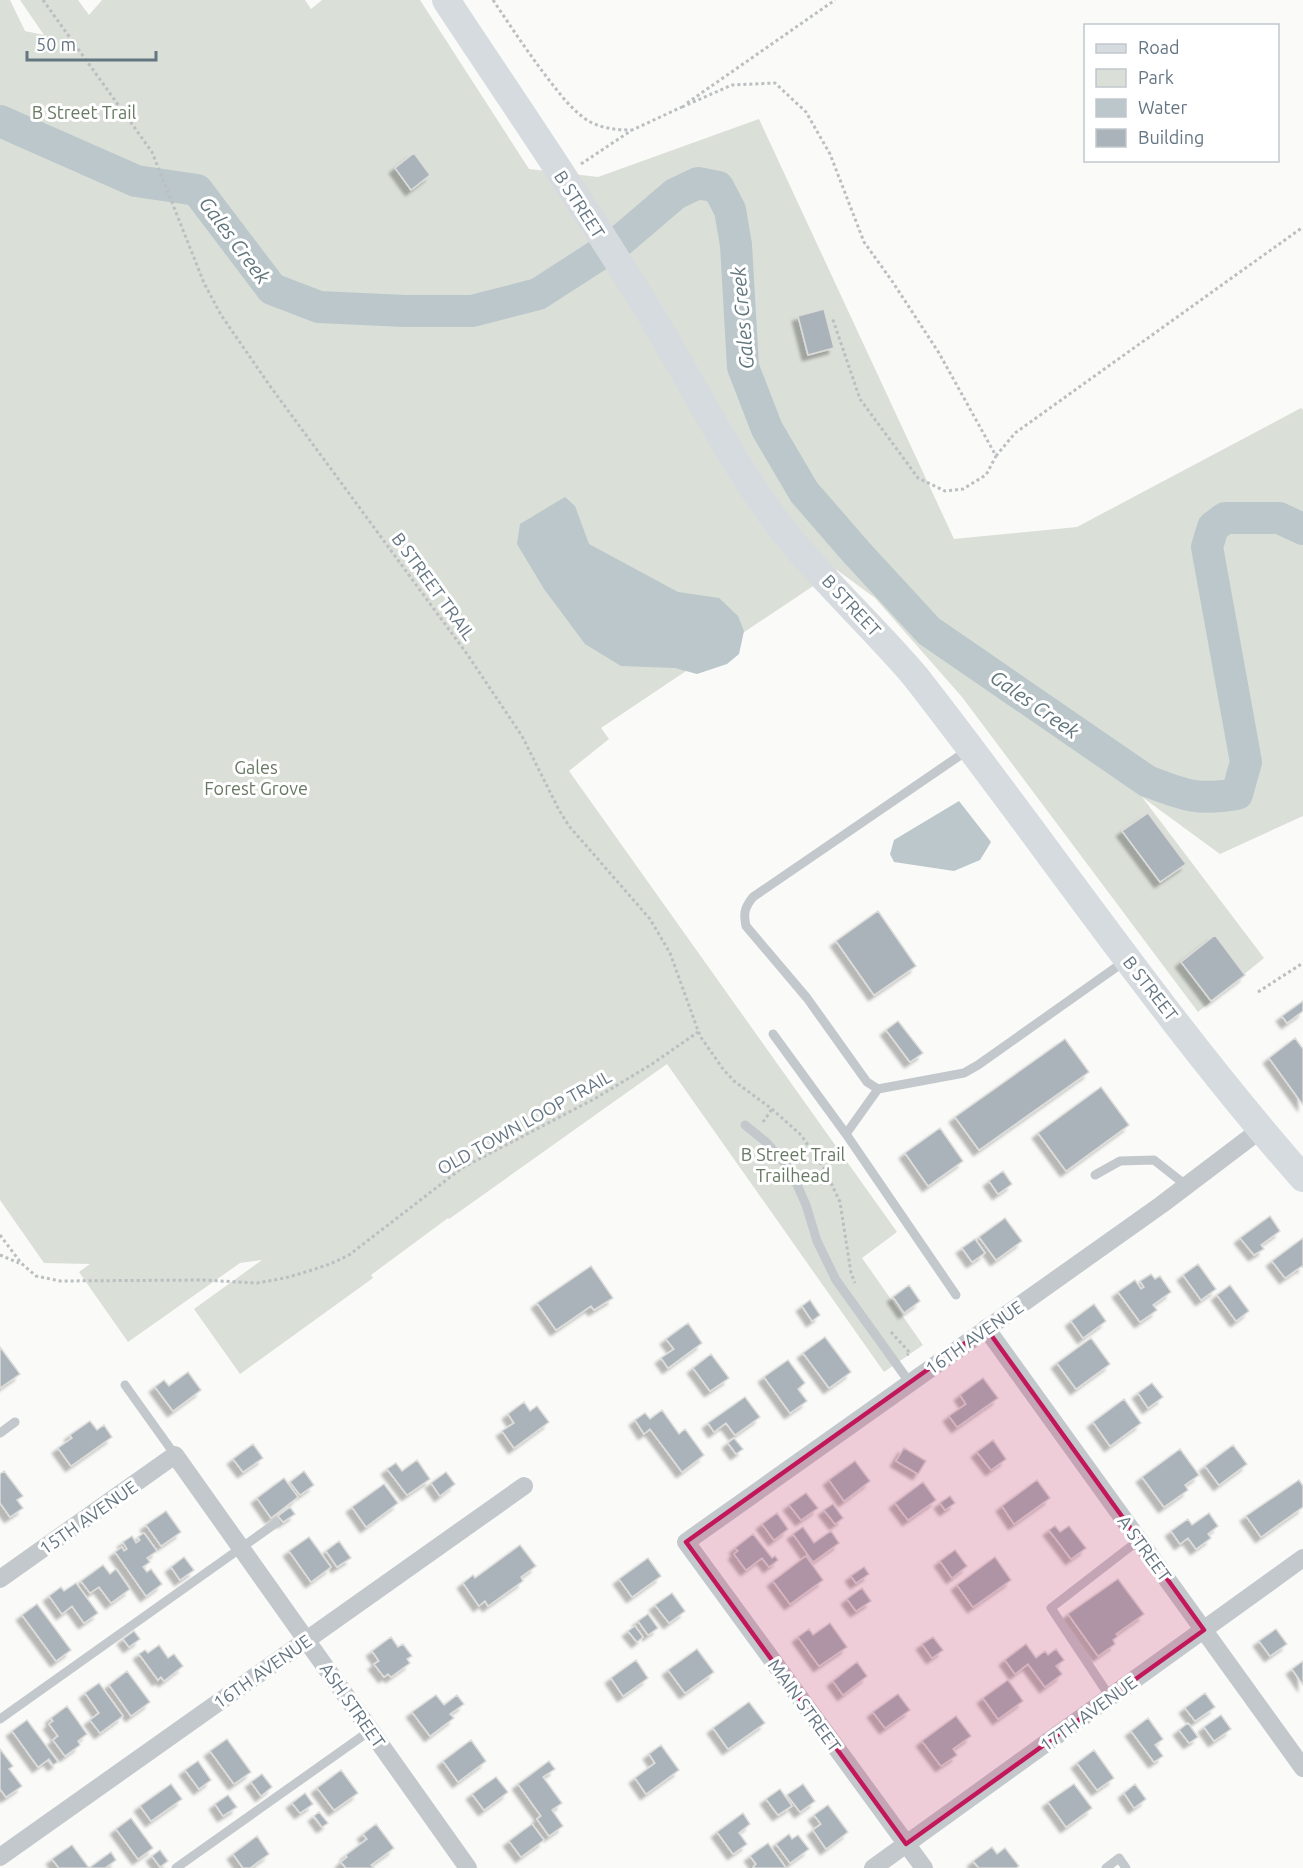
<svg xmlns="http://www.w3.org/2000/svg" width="1303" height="1868" font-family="Ubuntu,sans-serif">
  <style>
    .green { fill: #dadfd7 }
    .water { fill: #bbc7cb }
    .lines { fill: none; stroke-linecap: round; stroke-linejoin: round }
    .river { stroke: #bbc7cb; stroke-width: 32 }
    .building { fill: #aab3b9; stroke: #dcdcda; stroke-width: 1.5; filter: url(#shadow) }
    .path { stroke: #bbbfc2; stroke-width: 3; stroke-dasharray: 3 3; stroke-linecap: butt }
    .lane { stroke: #c3c8cc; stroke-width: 9 }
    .street { stroke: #c3c8cc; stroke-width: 18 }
    .primary { stroke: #d6dbdf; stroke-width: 28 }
    .marked { fill: #c2185b; fill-opacity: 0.2; stroke: #c2185b; stroke-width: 4.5; stroke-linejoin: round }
    .labels { text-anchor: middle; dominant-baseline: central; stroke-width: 6; stroke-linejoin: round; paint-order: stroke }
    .park-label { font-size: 18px; fill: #687a64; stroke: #fff }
    .street-label { font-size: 18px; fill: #657683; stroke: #fff }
    .water-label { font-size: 20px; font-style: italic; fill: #60757c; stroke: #fff }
  </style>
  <defs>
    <filter id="shadow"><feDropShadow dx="-5.5" dy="5.5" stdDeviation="1.5" flood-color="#0004"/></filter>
  </defs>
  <rect width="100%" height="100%" fill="#fafaf8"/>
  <path class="green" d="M0 0H10L25 31 44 35 20 0H78L89 15 102 0H305L311 9 322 0H420L529 169 598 177 759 119 954 539 1077 527 1301 408 1303 410V816L1220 854 1142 797 1264 958 1198 1012 962 697 875 598 837 570 601 728 609 739 569 771 897 1232 862 1258 923 1345 884 1372 667 1064 449 1219 448 1218 371 1275 373 1278 240 1374 194 1309 262 1260 240 1263 128 1342 79 1272 90 1264 44 1263 0 1200Z"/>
  <path class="water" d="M565 497 575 506 589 544 678 592 719 598 738 616 744 631 739 654 727 664 697 674 675 668 621 666 585 644 544 589 517 544 520 524Z
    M959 801 991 842 980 860 954 871 894 862 890 854 894 840Z"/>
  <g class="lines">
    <path class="river" d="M0 121 136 181 197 190 272 289 319 307 405 311H472L538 294 620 241 675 194 698 183 718 187 730 210 736 245 743 367 767 429 804 492 857 553 929 631 1147 781C1184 795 1196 801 1237 794L1246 762 1207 547 1213 527 1225 518H1279L1303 529"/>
  </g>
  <path class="building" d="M414 153 430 175 411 190 395 168Z
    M824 309 834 348 808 355 798 316Z
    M1148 813 1186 864 1160 882 1122 831Z
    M878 911 916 966 874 995 836 941Z
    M1215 935 1245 975 1211 1001 1181 962Z
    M1303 1001V1011L1287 1023 1282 1016Z
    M898 1021 923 1053 910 1062 886 1030Z
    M1295 1038 1303 1049V1105L1269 1058Z
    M1065 1039 1089 1072 979 1150 955 1117Z
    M1101 1087 1129 1125 1066 1171 1038 1133Z
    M940 1128 963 1161 928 1186 905 1153Z
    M1003 1171 1012 1184 998 1194 989 1181Z
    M1270 1216 1280 1231 1261 1245 1264 1249 1254 1255 1240 1238Z
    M1005 1218 1022 1241 996 1260 979 1237Z
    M1303 1238V1268L1302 1266 1285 1278 1272 1261Z
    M975 1239 985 1253 972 1262 962 1248Z
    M1198 1264 1216 1289 1201 1300 1183 1275Z
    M591 1266 613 1298 594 1310 591 1306 556 1330 537 1303Z
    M1151 1274 1155 1279 1160 1276 1171 1292 1153 1305 1157 1310 1140 1322 1118 1292 1135 1280 1141 1289 1144 1287 1140 1281Z
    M909 1285 920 1301 904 1313 893 1297Z
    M1230 1285 1249 1311 1236 1321 1217 1295Z
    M810 1300 820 1315 812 1321 802 1306Z
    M1094 1304 1106 1321 1083 1338 1071 1321Z
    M688 1323 702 1343 668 1368 661 1358 674 1349 666 1339Z
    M825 1337 851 1372 829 1388 803 1353Z
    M1091 1338 1110 1364 1076 1389 1057 1363Z
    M0 1347 20 1374 0 1388Z
    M711 1354 729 1378 710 1391 693 1368Z
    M788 1360 805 1383 798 1389 807 1401 790 1413 764 1377Z
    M188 1372 201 1390 173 1411 155 1387 164 1380 169 1386Z
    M983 1378 998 1398 957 1427 949 1416 966 1404 960 1395Z
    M1152 1383 1163 1397 1148 1408 1138 1393Z
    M745 1397 760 1417 735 1435 726 1423 714 1432 708 1423Z
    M1124 1399 1141 1423 1110 1446 1093 1422Z
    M524 1402 530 1411 537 1406 549 1422 514 1448 502 1431 514 1423 508 1414Z
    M662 1410 679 1434 685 1429 704 1455 682 1472 650 1429 644 1434 635 1420 645 1413 650 1419Z
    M90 1421 97 1430 104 1425 112 1437 71 1466 58 1448 72 1438 70 1435Z
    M734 1438 743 1449 736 1454 728 1443Z
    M993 1440 1006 1459 991 1470 977 1452Z
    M253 1444 263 1458 243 1472 233 1459Z
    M1233 1445 1247 1464 1219 1485 1205 1466Z
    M904 1448 926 1461 918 1474 896 1461Z
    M1180 1449 1199 1475 1185 1485 1188 1490 1164 1507 1142 1477Z
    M417 1460 430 1479 407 1495 387 1469 396 1463 402 1471Z
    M855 1461 870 1481 844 1501 829 1480Z
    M4 1471 23 1496 17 1500 23 1508 10 1517 0 1503V1474Z
    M304 1471 314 1485 300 1495 290 1482Z
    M446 1472 455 1484 440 1496 431 1483Z
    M284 1478 298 1497 271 1518 257 1498Z
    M1037 1480 1050 1498 1014 1524 1002 1506Z
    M1299 1480 1303 1486V1507L1261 1537 1246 1516Z
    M923 1482 936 1500 908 1520 895 1503Z
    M384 1484 398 1503 366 1527 352 1507Z
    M806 1493 818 1508 801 1520 789 1505Z
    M950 1496 955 1503 945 1510 940 1503Z
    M833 1504 843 1518 835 1524 824 1510Z
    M290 1507 295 1514 283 1522 278 1516Z
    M166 1511 181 1532 161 1546 146 1525Z
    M777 1513 788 1529 774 1540 762 1524Z
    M1209 1513 1218 1526 1208 1534 1211 1538 1196 1549 1188 1538 1180 1544 1171 1531 1188 1519 1192 1525Z
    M1055 1526 1060 1532 1069 1526 1086 1548 1071 1559 1049 1530Z
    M803 1527 814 1543 831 1531 839 1543 813 1562 793 1534Z
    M144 1533 157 1551 147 1558 150 1562 143 1567 147 1572 151 1569 162 1584 146 1596 115 1552 122 1547 124 1551 127 1549 123 1542 132 1536 136 1543 140 1540 138 1537Z
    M753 1534 772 1558 775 1556 778 1560 769 1567 762 1558 746 1570 734 1554 738 1551 735 1548Z
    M309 1537 331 1567 311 1582 289 1551Z
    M339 1541 351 1558 337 1567 326 1551Z
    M520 1545 536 1566 521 1577 523 1581 488 1606 485 1601 479 1606 463 1583 473 1575 475 1578Z
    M955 1550 967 1566 952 1578 940 1561Z
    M806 1556 823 1580 790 1604 773 1581Z
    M184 1557 194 1570 180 1580 171 1567Z
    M995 1557 1011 1580 973 1607 957 1585Z
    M648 1558 661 1576 632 1597 619 1579Z
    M103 1565 110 1574 116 1569 130 1589 111 1603 99 1587 90 1593 81 1581Z
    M864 1567 869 1574 856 1583 851 1576Z
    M1118 1579 1144 1614 1116 1634 1118 1636 1113 1640 1115 1644 1098 1656 1068 1614Z
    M76 1583 98 1613 84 1623 72 1606 62 1614 49 1596 61 1587 64 1591Z
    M862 1588 871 1601 856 1611 847 1599Z
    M672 1593 685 1611 669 1623 655 1605Z
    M37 1604 71 1650 56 1661 22 1615Z
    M648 1614 658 1628 648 1635 638 1621Z
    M830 1623 847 1647 819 1666 798 1637 809 1629 813 1635Z
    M635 1626 643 1637 637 1642 628 1631Z
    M1276 1629 1287 1644 1270 1656 1259 1641Z
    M134 1631 140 1639 129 1647 123 1639Z
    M391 1637 398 1647 403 1644 412 1656 407 1659 410 1663 391 1677 388 1674 384 1677 374 1664 379 1661 372 1651Z
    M933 1637 943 1650 932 1658 922 1644Z
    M1026 1644 1036 1658 1045 1651 1048 1655 1056 1649 1064 1660 1056 1666 1062 1674 1045 1687 1028 1664 1015 1674 1005 1660Z
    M159 1645 168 1658 174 1654 183 1666 164 1681 161 1677 158 1680 139 1654 145 1650 148 1653Z
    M697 1649 714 1672 685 1693 668 1670Z
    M636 1660 648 1678 623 1696 611 1678Z
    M1303 1661V1685L1292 1669Z
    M857 1662 867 1676 843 1695 833 1681Z
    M127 1671 150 1702 131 1716 109 1685Z
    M1008 1680 1023 1701 998 1719 983 1698Z
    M99 1683 123 1716 100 1733 90 1720 99 1713 85 1693Z
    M1205 1693 1215 1707 1195 1721 1185 1708Z
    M898 1694 910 1710 885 1728 873 1712Z
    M436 1695 444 1705 457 1695 464 1704 450 1714 454 1718 430 1736 412 1712Z
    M749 1702 765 1723 728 1749 713 1728Z
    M67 1706 87 1734 78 1741 80 1745 65 1756 53 1740 58 1736 49 1724 53 1721 51 1718Z
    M1221 1715 1231 1729 1214 1741 1204 1727Z
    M956 1716 971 1736 953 1749 957 1755 941 1766 922 1741Z
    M1148 1718 1163 1739 1155 1745 1163 1756 1154 1762 1131 1731Z
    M27 1720 58 1762 53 1765 49 1759 38 1767 12 1731Z
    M1188 1723 1198 1737 1189 1743 1179 1730Z
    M227 1739 251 1772 234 1784 210 1751Z
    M471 1740 486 1761 458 1782 443 1761Z
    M661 1745 679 1770 646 1794 635 1778 655 1763 649 1754Z
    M0 1749 13 1766 9 1769 22 1786 6 1797 0 1789Z
    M1094 1750 1114 1778 1097 1790 1077 1763Z
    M198 1761 211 1780 199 1789 185 1770Z
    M549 1761 555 1769 543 1777 562 1803 552 1810 563 1826 549 1836 537 1819 541 1816 518 1784Z
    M341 1770 358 1793 334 1810 317 1788Z
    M262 1774 272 1787 261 1796 251 1782Z
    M496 1777 508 1792 484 1810 472 1794Z
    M171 1784 182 1799 151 1821 140 1806Z
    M803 1784 815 1801 800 1812 787 1795Z
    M1074 1784 1092 1808 1066 1827 1048 1802Z
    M1135 1784 1146 1799 1134 1808 1124 1793Z
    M780 1789 792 1806 778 1815 766 1799Z
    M305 1793 313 1804 300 1813 292 1803Z
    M228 1795 237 1807 223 1816 215 1804Z
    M828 1805 848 1832 826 1849 813 1830 821 1824 814 1815Z
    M319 1812 328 1823 322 1827 314 1816Z
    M743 1813 750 1824 739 1833 747 1844 733 1854 717 1832Z
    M131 1818 153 1848 138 1859 116 1829Z
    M376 1824 394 1848 371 1865 374 1868H346L341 1862 347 1857 346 1855 367 1839 363 1834Z
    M532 1824 544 1840 521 1857 509 1841Z
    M789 1834 792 1839 798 1835 809 1849 790 1863 776 1844Z
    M257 1836 269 1854 250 1868H243L233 1854Z
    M768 1843 786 1868H753L756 1864 750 1856Z
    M72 1845 89 1868 111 1852 116 1860 105 1868H59L52 1859Z
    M992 1847 997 1854 1005 1848 1019 1866 1016 1868H979L973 1861Z
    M160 1850 168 1861 160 1867 152 1856Z"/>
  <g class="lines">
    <path class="path" d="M43 0 152 152 204 283 221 315 270 386 467 654 522 736 559 810 569 826 650 919 670 953 700 1036 723 1069 734 1081 772 1109 801 1135 825 1170 840 1202 851 1273 855 1283
      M493 0C511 27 529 54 549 80 560 94 571 109 587 120 599 128 616 130 631 130
      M687 103 835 0
      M682 107 732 85 775 83 806 112 830 154 864 242 892 281 939 353 996 456 986 475 963 489 945 491 918 478 860 399 832 317
      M581 164 632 130 682 107
      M996 456 1015 433 1303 227
      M1258 992 1303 963
      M763 1122 772 1109
      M0 1235 21 1263 36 1276 60 1281 203 1280 257 1283 285 1278 309 1271 330 1264 349 1255 462 1168 596 1098 652 1064 698 1032
      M0 1255 19 1263
      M891 1332 910 1353 907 1355"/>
    <path class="lane" d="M968 750 753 897C745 907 743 913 746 926L807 998 867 1082 878 1089 964 1073 978 1065 1125 961
      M773 1034 846 1134 956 1295
      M745 1125 766 1142 790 1169 806 1205 817 1241 836 1280 910 1383
      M846 1134 878 1089
      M1095 1175 1120 1161 1154 1160 1187 1186
      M125 1385 175 1455
      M0 1433 15 1422
      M1110 1697 1051 1608 1139 1540
      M0 1719 276 1523
      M176 1868 371 1730
      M1106 1868 1119 1858 1126 1868"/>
    <path class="street" d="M986 1328 1303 1768
      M0 1579 175 1455 468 1868
      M0 1857 524 1486
      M873 1868 1303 1558
      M924 1868 686 1542 1161 1205 1260 1130"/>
    <path class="primary" d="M446 0C510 97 576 193 637 292 684 366 721 446 773 517 815 574 869 622 915 676 1045 842 1163 1019 1303 1178"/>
  </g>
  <path class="marked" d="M986 1328 1204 1630 906 1844 686 1542Z"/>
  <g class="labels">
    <g class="park-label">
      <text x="84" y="112">B Street Trail</text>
      <text x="256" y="767">Gales<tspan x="256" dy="21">Forest Grove</tspan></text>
      <text x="793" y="1154">B Street Trail<tspan x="793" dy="21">Trailhead</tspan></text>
    </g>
    <g class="street-label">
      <text transform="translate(580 204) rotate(57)">B STREET</text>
      <text transform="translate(434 586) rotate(54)">B STREET TRAIL</text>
      <text transform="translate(852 605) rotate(47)">B STREET</text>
      <text transform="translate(1151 988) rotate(52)">B STREET</text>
      <text transform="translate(524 1122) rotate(-29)">OLD TOWN LOOP TRAIL</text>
      <text transform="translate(974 1337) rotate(-35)">16TH AVENUE</text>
      <text transform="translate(88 1517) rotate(-35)">15TH AVENUE</text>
      <text transform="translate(1145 1548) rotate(54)">A STREET</text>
      <text transform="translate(262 1671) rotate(-35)">16TH AVENUE</text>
      <text transform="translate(353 1705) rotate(55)">ASH STREET</text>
      <text transform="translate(805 1705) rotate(54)">MAIN STREET</text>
      <text transform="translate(1088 1713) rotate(-36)">17TH AVENUE</text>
    </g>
    <g class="water-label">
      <text transform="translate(235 240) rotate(53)">Gales Creek</text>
      <text transform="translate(742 318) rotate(-95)">Gales Creek</text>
      <text transform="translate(1035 704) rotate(35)">Gales Creek</text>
    </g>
  </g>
  <rect x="1084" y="24" width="195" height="138" fill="#ffffff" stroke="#c1c8cd" stroke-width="1.5"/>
  <rect x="1096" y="44" width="30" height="9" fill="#d6dbdf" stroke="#c1c8cd" stroke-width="1.5"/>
  <text x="1138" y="54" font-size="18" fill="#657683">Road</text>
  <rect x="1096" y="69" width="30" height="18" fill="#dadfd7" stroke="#c1c8cd" stroke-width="1.5"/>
  <text x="1138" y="84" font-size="18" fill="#657683">Park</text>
  <rect x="1096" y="99" width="30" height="18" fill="#bbc7cb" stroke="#c1c8cd" stroke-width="1.5"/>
  <text x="1138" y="114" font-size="18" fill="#657683">Water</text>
  <rect x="1096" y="129" width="30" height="18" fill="#aab3b9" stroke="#c1c8cd" stroke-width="1.5"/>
  <text x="1138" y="144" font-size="18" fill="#657683">Building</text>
  <path d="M27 51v9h129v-9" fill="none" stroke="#657683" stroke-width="3"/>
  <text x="36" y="51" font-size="18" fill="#657683" stroke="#ffffff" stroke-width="4.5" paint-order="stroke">50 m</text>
</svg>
